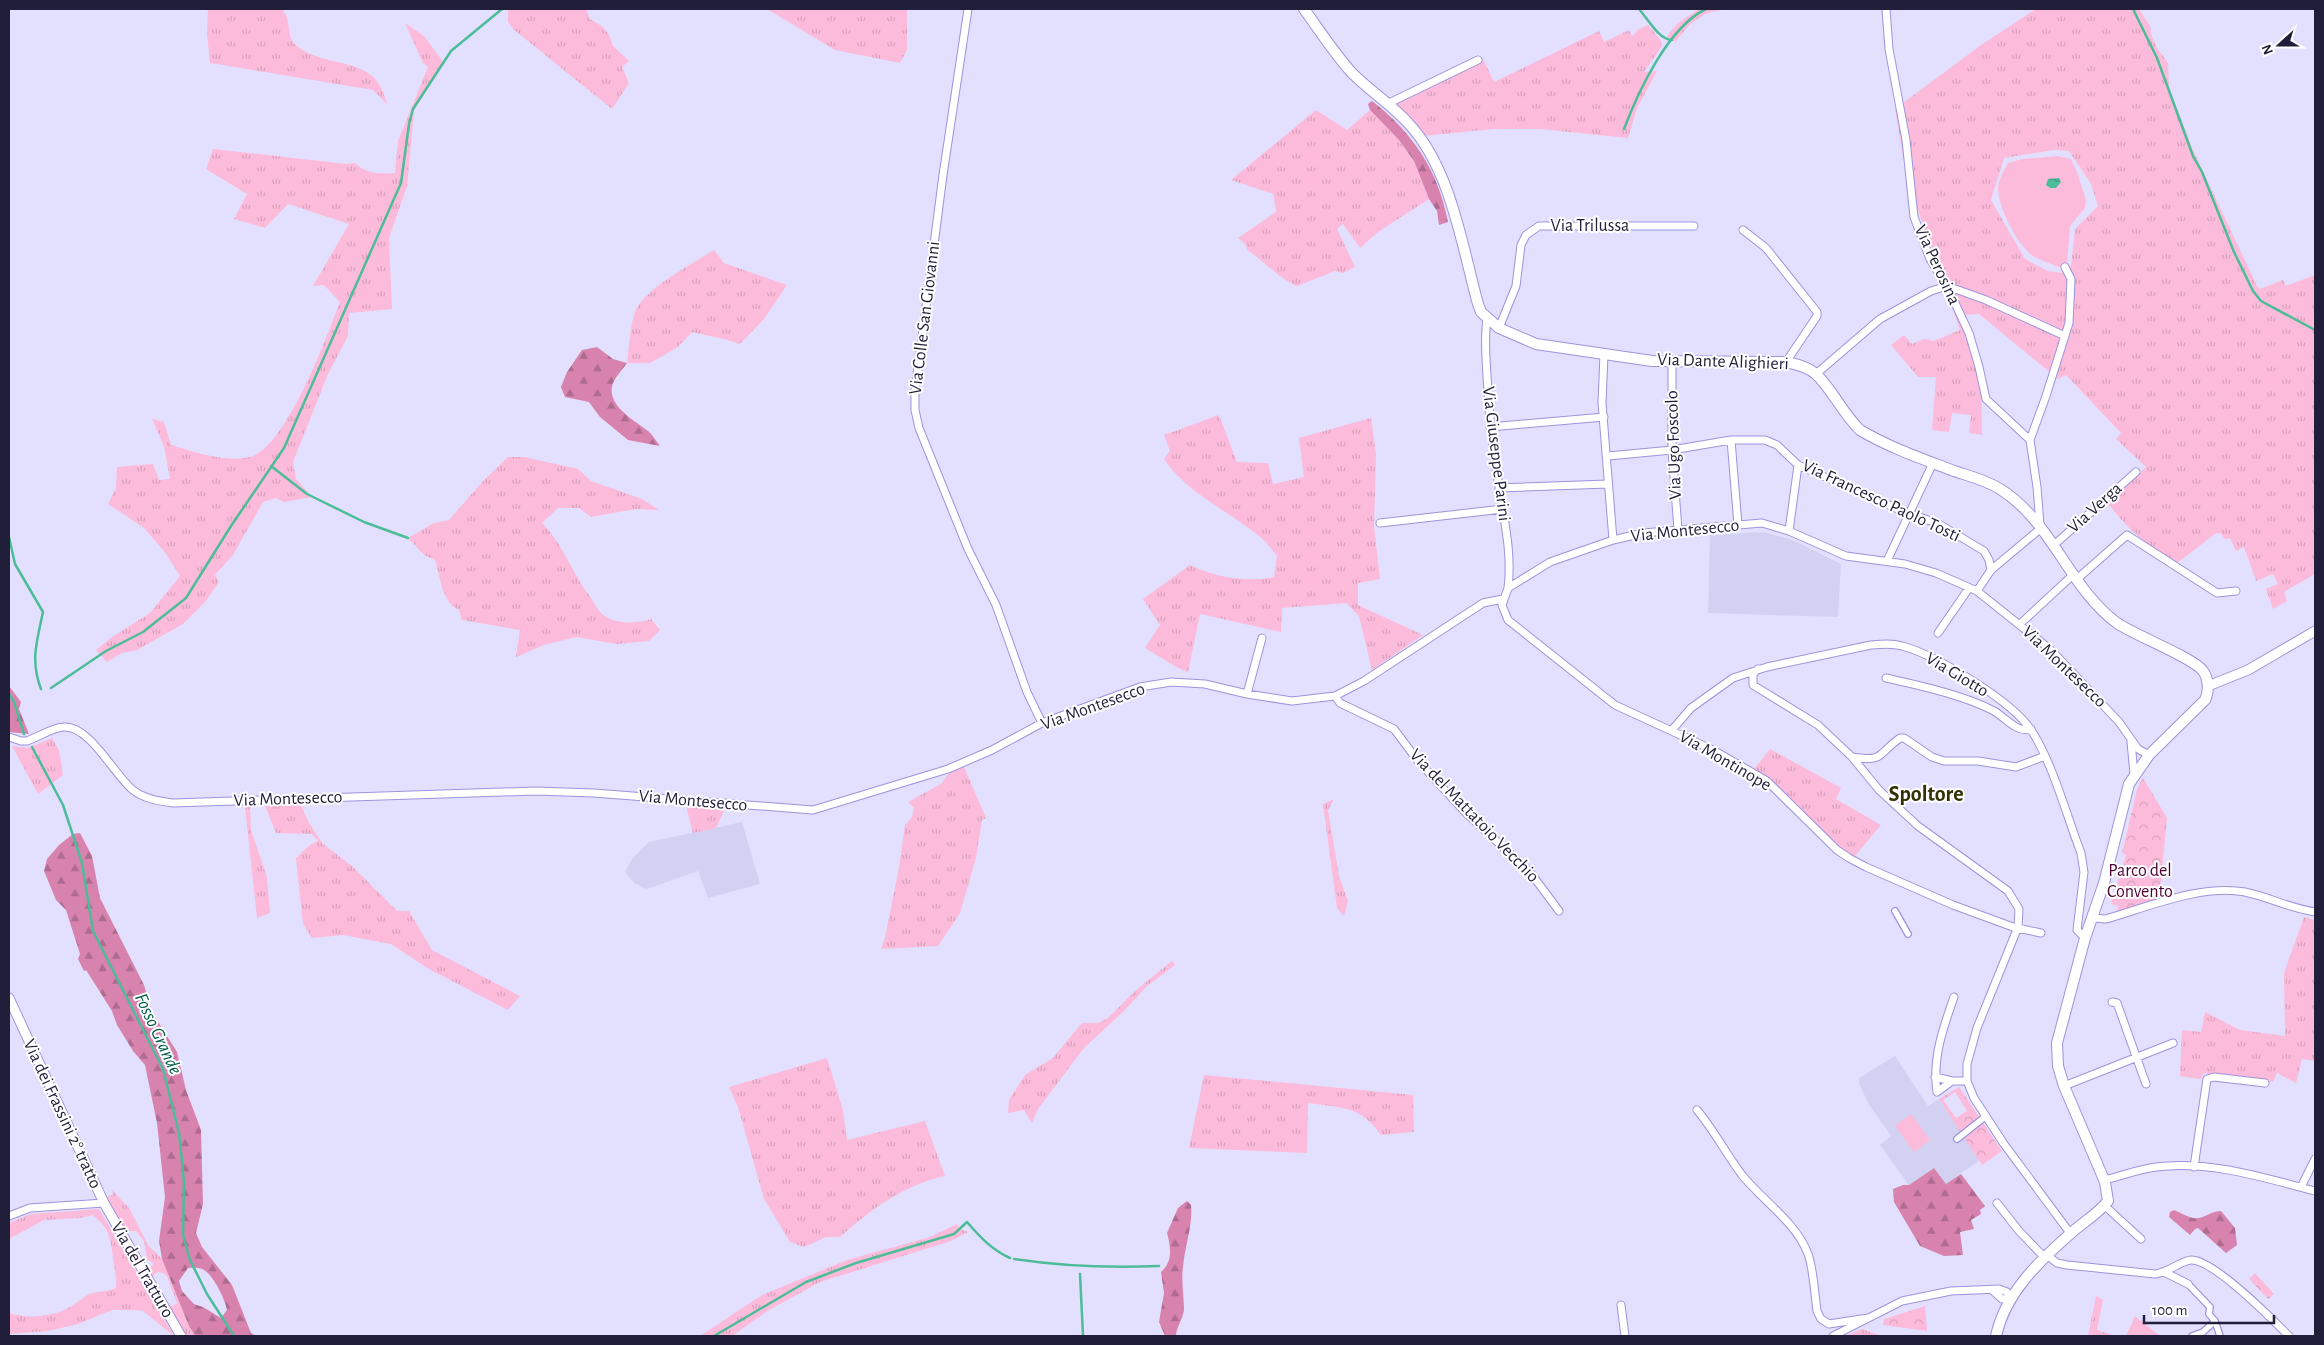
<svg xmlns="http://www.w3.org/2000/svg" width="2324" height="1345" font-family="'Alegreya Sans',sans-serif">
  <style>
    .built { fill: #d3d1f2 }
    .grass { fill: url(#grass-tufts); fill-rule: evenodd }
    .forest { fill: url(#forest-firs); fill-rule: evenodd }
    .park { fill: url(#park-crowns); fill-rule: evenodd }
    .garden { fill: #fcbbda }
    .water { fill: url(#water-ripples) }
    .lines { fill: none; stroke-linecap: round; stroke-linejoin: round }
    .stream { stroke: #4dbc98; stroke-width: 2.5 }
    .pedestrian-casing { stroke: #9c94dc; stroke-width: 8 }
    .minor-casing { stroke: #9c94dc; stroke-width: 9 }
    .tertiary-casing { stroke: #9c94dc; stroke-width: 11 }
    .secondary-casing { stroke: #9c94dc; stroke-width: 12 }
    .pedestrian { stroke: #fff; stroke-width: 5.5 }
    .minor { stroke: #fff; stroke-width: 7 }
    .tertiary { stroke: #fff; stroke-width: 9 }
    .secondary { stroke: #fff; stroke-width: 10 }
    .labels { text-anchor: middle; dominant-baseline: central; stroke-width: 4; stroke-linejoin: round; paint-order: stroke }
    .street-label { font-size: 18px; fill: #211e39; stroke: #fff }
    .park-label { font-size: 18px; fill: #4e0233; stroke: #fff }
    .water-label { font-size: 19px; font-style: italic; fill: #005e46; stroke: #fff }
    .district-label { font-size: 22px; font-weight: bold; fill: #323106; stroke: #fff }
  </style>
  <defs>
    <pattern id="grass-tufts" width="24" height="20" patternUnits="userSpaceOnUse" patternTransform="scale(1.25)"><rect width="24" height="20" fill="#fcbbda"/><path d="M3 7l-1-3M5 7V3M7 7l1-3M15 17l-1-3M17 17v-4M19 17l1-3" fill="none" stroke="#d8a0bc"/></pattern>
    <pattern id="forest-firs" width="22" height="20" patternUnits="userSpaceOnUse" patternTransform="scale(1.25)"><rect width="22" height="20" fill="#d783ae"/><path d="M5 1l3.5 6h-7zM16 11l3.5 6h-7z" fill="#ae6b8f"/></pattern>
    <pattern id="park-crowns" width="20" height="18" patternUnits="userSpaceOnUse" patternTransform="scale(1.25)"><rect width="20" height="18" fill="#fcbbda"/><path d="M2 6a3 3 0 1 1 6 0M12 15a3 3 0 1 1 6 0" fill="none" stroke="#d8a0bc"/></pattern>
    <pattern id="water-ripples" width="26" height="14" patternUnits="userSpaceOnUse" patternTransform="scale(1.25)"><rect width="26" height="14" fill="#4dbc98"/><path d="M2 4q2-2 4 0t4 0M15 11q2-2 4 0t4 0" fill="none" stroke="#40987d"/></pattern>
  </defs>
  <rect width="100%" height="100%" fill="#e2e0fe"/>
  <path class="built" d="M1764 532 1795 541 1841 564 1838 617 1708 613 1710 535Z
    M742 822 760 884 708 898 698 871 647 889 634 883 625 872 632 859 649 842Z
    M1895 1056 1928 1106 1939 1099 1980 1160 1946 1184 1934 1168 1909 1185 1880 1145 1891 1136 1868 1103 1859 1083V1078Z"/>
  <path class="grass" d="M208 9H282C292 20 286 36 295 44 314 64 359 59 376 80 382 87 385 98 388 105L373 90 210 63 207 34Z
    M508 9H586L590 19 603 27 609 35 613 46 629 61 622 67 629 83 612 109 513 29 508 22Z
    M767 9H907V50L900 63 835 50Z
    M1699 9H1723L1705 14 1690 24 1675 42 1667 36 1678 23Z
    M2036 9H2139L2150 26 2152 37 2157 48 2168 63 2169 87 2193 150 2257 286 2260 289 2283 280 2286 286 2315 275V574L2284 592 2287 601 2273 609 2266 589 2278 584 2273 574 2256 581 2244 547 2236 551 2230 538 2225 539 2221 534 2216 533 2176 564C2145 543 2130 532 2107 502L2146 467 2116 439 2121 433 2066 375 2058 379 1979 314 1961 315 1981 380 1982 435 1969 433 1971 415 1952 413 1949 432 1932 430 1936 377H1918L1891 345 1904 335 1912 344 1924 339 1934 341 1960 330 1907 179 1895 109 1981 45ZM2053 150 2069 151 2091 184 2098 206 2075 229 2071 266 2065 267 2063 273 2048 271 2025 259 1991 200 2004 158Z
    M405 23 424 36 444 63 414 110 407 186 389 238 392 309 349 313 348 336 328 374 293 462 296 479 312 497 284 502 276 498 263 502 233 555 215 575 219 582 205 602 183 624 137 650 122 653 107 662 96 650 112 637 150 613 180 576 164 551 144 528 108 504 116 488 117 467 153 464 159 480 170 479 164 446 152 419 164 422 171 445C195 452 225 463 250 457 286 448 327 336 340 302L324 285 313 286 349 224 288 204 265 228 234 219 247 194 206 169 213 149 346 164 355 163C366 174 380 174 395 173L398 141 428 67 423 63Z
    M1648 25 1662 42V46L1644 72 1657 71 1637 108 1628 138 1540 129H1494L1422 136 1390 104 1483 59 1494 82 1599 31 1604 42 1629 30 1632 36 1639 29Z
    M1316 110 1347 130 1370 110 1399 140 1414 161 1429 199 1378 232 1360 248 1343 224 1337 229 1355 267 1343 273 1335 271 1297 286C1278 278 1264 261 1247 250L1246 245 1238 238 1276 212 1273 194 1231 180Z
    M714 250 724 263 787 285 764 319 740 344 724 339 692 332 678 347 650 363H627C629 349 630 325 635 312 644 289 692 264 714 250Z
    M1219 415 1237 462 1268 463 1273 484 1304 477 1299 438 1371 418 1376 454 1374 526 1380 579 1358 583V605L1423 635 1372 670 1359 616 1346 603 1282 608 1281 632 1200 614 1188 672 1178 668 1145 648 1160 625 1143 599 1190 565C1216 577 1245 583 1274 577L1277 556C1271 549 1266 541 1259 536 1227 510 1188 494 1164 459L1170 451 1164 435Z
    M508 457H524L578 469 591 481 642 499 659 510 636 509 591 517 579 508H558L542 523C563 544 573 575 591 598 594 603 598 610 602 614 615 625 637 624 651 619L660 630 649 641 617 644 576 637 544 645 516 657 520 630 462 620 459 610C441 601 441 578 435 560L424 555 408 538 434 523 449 520 483 481Z
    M52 738 59 750 63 775 38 794 12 746 28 748Z
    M1770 749 1841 788 1836 799 1881 825 1854 857C1816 833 1793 791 1754 769Z
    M964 767 986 818 982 820 976 858 960 913 938 946 881 949 885 938 899 867 905 825 912 817 914 808 908 802 941 784 949 773Z
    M1334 799 1328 810 1339 876 1348 901 1344 916 1337 908 1323 804Z
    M301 805 308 821 322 843 353 867 397 911H409L432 950 520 996 508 1010 429 969 391 944 343 935 312 938 303 924 296 858 310 845 318 841 312 834 276 833 265 806Z
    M250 806 251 830 267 877 270 913 257 918 245 807Z
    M686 806 725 809 716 828 693 833Z
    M2304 917 2315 920V1061L2302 1059 2296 1083 2277 1073 2273 1082 2204 1073 2200 1079 2180 1076 2182 1030 2201 1032 2205 1012 2240 1030 2285 1036 2284 973Z
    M1172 961 1175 965 1147 986 1125 1010 1084 1048 1038 1109 1032 1123 1024 1110 1008 1113 1009 1100 1025 1075 1053 1058 1082 1023H1098L1108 1018 1135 991Z
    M827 1058 843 1110 847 1140 925 1121 945 1176C904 1185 871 1209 840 1237H826L804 1247 790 1242 764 1199 738 1107 729 1087Z
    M1204 1075 1413 1095 1414 1132 1381 1135C1360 1105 1341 1108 1308 1103L1307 1153 1189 1148Z
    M112 1190 129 1208 148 1245 162 1259 189 1326 195 1336H187L168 1305 173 1306 177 1303 167 1276 163 1273 158 1272 151 1277 147 1270 154 1264 147 1259 144 1241 136 1231H124L106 1197 113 1195Z
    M99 1209 174 1336 143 1311 134 1310H112L78 1324 48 1331 9 1334V1313C27 1319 53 1317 70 1307 77 1303 82 1298 89 1294 98 1291 107 1292 116 1288 117 1278 115 1273 114 1264 111 1243 111 1227 92 1215L81 1218 44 1220 9 1239V1223L31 1214Z
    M957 1224 960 1229 968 1232 951 1241 820 1282 769 1310 732 1336H700L762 1295 847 1260 930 1237Z
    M2096 1296 2103 1300 2097 1330 2115 1336H2088Z
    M1862 1329 1882 1336H1845Z"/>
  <path class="forest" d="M1372 101C1413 133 1438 170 1448 222L1439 225 1437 211 1429 199 1414 161 1399 140 1370 110 1368 104Z
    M597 347 613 359 627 363C623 369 616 376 613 383 605 405 634 420 648 431 653 435 656 441 660 446L628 440 600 417 589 402 565 397 561 387 567 372 582 350Z
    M9 686 21 702 19 709 29 734 9 732Z
    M80 833 92 856 100 898 144 985 152 1012 177 1052 186 1090 201 1130 203 1204 196 1233 202 1247 232 1285 251 1333 256 1336H195L189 1326 162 1259 159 1241 165 1197 157 1123 145 1065 133 1051 117 1025 112 1011 86 970 84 971 78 959 80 954 66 910 56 900 44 871 47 859 59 845 73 834ZM188 1268C193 1268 199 1267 204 1270 213 1275 225 1299 227 1310L221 1318 203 1307 194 1304 182 1291 179 1281Z
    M1934 1168 1946 1184 1961 1174 1985 1206 1980 1210 1981 1214 1971 1220 1974 1229 1960 1232 1963 1255 1944 1256 1920 1246 1894 1202 1893 1189 1903 1185H1909Z
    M1187 1201 1191 1205C1193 1226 1185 1245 1183 1267 1181 1281 1184 1296 1184 1310 1183 1319 1176 1328 1176 1336H1165L1159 1322 1164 1293 1161 1272C1173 1261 1171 1248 1167 1233L1178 1208Z
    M2174 1210C2180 1212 2187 1217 2193 1218 2203 1220 2210 1211 2221 1211L2235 1228 2237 1245 2226 1253 2198 1228 2195 1229 2190 1235 2169 1217 2170 1212Z"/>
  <path class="park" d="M2143 778 2167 818 2159 901 2117 914 2118 906 2111 904 2126 855 2122 853 2137 789Z
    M1959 1087 2002 1151 1982 1165 1939 1099ZM1955 1092 1967 1111 1956 1118 1943 1100Z
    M2255 1273 2274 1294 2268 1299 2249 1279Z
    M1925 1306 1927 1331 1883 1325 1884 1319Z"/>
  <path class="garden" d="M2057 156 2071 159 2077 172 2086 200 2085 208 2070 226 2067 265 2071 266 2065 267 2063 274 2062 268C2053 265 2042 261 2033 256 2017 245 1998 207 1998 188 1998 180 2004 170 2008 163L2022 159Z
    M1911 1114 1930 1140 1914 1152 1895 1126Z
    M2135 1316 2159 1335 2126 1336Z"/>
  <path class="water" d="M2059 178 2061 182 2056 188H2050L2046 185 2048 179Z"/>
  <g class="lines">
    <path class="stream" d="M1639 9C1648 19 1658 39 1672 40
      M2133 9 2157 58 2193 156 2202 172 2234 252 2253 291 2261 301 2315 330
      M1624 129C1638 92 1668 27 1706 9
      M271 466 307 494 364 522 408 538
      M9 537 15 564 43 612C37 641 30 660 41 689
      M51 688 106 651 143 632 186 598 231 526 284 448 401 183 409 124 413 109 451 51 502 9
      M9 694 14 702 24 734
      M32 747 63 805 82 863 93 931 163 1069 179 1133 184 1182 183 1235 190 1260 207 1294 234 1336
      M1014 1259C1060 1266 1112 1268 1159 1266
      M1080 1274 1083 1336
      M714 1336 806 1282 856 1263 954 1234 967 1222C980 1237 992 1250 1010 1258"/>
    <defs>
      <path id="pedestrian" d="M1895 911 1908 934
        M1957 1139 1986 1116
        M2188 1284 2210 1307 2209 1314 2215 1321 2220 1336
        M2192 1336 2203 1332 2215 1321"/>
      <path id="minor" d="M968 9 943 175 915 391V410L919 428 968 549 996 605 1027 692 1042 723
        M1886 9 1889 49 1906 140 1914 217 1930 259 1947 286 1969 333 1979 367 1986 399 2030 440
        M1387 104 1478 60
        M1743 230 1766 248 1817 312V316L1786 362
        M1487 319C1484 339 1486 357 1487 376 1489 416 1493 454 1500 493 1505 524 1512 556 1508 588
        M1499 328 1516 286 1521 245 1526 235 1539 226H1694
        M1604 354 1602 403 1613 540
        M1672 361V450L1678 530
        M1816 374 1880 319 1931 291 1947 286 1986 300 2065 336
        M1490 427 1604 417
        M1731 440 1738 525
        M1608 456 1672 450 1731 440H1765L1777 445 1798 465 1900 510 1939 524 1984 551 1989 560 1991 570
        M1499 488 1608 484
        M1380 523 1503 509
        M2040 525 2037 487 2030 440 2046 396 2069 323 2071 279 2065 267
        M1789 531 1798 465
        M2054 545 2136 472
        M1887 561 1933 463
        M2077 579 2127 535 2217 593 2236 591
        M1977 591 1991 570 2040 529
        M2020 624 2074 574
        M1938 633 1969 588
        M1758 669 1753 674V685L1818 725 1852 757 1879 790 1918 826 2008 891 2019 909 2018 927 1977 1028 1967 1064V1081L1974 1098 2004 1144 2070 1233
        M1886 678C1921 686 1963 695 1994 711 2006 718 2016 733 2031 729
        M1247 694 1262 638
        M1335 696 1340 703 1394 729 1418 761 1466 813 1530 872 1559 911
        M1672 730 1691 708 1733 678 1767 667 1871 645C1882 644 1892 643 1902 646 1936 655 2012 701 2031 730 2052 761 2067 817 2081 853L2084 872 2077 930 2085 938
        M9 737 21 741H27C38 737 52 728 63 727 89 724 114 775 133 790 144 799 159 801 173 803L536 791 594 793 813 810 948 769 992 750 1042 723 1140 687 1171 682 1205 684 1247 694 1292 701 1335 696 1364 681 1483 603 1503 599
        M2131 742 2134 774
        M1852 757C1885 762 1876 755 1900 738H1904L1932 757 1944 761H1978L2016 767 2045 756
        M2094 918 2106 919C2148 907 2201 884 2245 892 2269 897 2289 908 2315 912
        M2041 933 2013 927 1953 905 1866 867 1849 858 1837 850 1767 781 1713 750 1615 705 1508 620 1502 605 1508 588 1550 562 1613 540 1643 533 1762 523 1789 531 1846 556 1905 564 1936 573 1977 591 2051 650 2119 722 2138 749 2149 755
        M2112 1002 2117 1003 2146 1084
        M1935 1077 1952 1081H1967
        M1952 1081 1937 1092C1932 1059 1943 1028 1954 997
        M2064 1086 2173 1043
        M1697 1110C1714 1130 1726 1154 1742 1175 1763 1201 1796 1222 1808 1254 1813 1266 1815 1296 1817 1311L1821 1319 1829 1324 1868 1318
        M2194 1167 2207 1079 2214 1077 2265 1083
        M2104 1180C2121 1176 2139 1169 2156 1167 2209 1160 2265 1178 2315 1191
        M2301 1187 2315 1159
        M1997 1203 2019 1231 2045 1258
        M2105 1206 2141 1239
        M9 1216 30 1208 104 1203
        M2048 1256 2057 1263 2067 1265 2155 1274C2170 1272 2180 1261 2191 1260 2213 1259 2273 1320 2289 1336
        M2166 1273 2188 1284
        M1621 1305 1625 1336
        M1833 1336 1902 1301 1951 1291 1999 1289 2007 1292 2010 1298 2002 1299 1993 1291"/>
      <path id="tertiary" d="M2208 686 2248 670 2315 631
        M9 998 104 1203 181 1336"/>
      <path id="secondary" d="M1304 9C1320 31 1334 53 1352 73 1370 91 1392 105 1409 124 1451 169 1462 246 1478 304L1481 312 1499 328 1536 344 1652 361 1786 362C1796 364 1808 367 1816 374 1832 389 1843 414 1860 430 1888 447 1923 459 1954 471 1969 476 1986 480 2000 489 2052 521 2069 588 2117 623 2136 636 2194 658 2203 671 2209 679 2209 692 2205 700L2149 755 2129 784 2104 883 2085 938 2057 1043 2058 1066 2064 1086 2105 1182 2108 1201C2098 1214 2082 1223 2070 1234 2038 1262 2005 1294 1996 1336"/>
    </defs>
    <use href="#pedestrian" class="pedestrian-casing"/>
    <use href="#minor" class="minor-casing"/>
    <use href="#tertiary" class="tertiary-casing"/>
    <use href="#secondary" class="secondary-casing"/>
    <use href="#pedestrian" class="pedestrian"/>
    <use href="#minor" class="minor"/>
    <use href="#tertiary" class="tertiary"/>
    <use href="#secondary" class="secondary"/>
  </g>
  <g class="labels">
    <g class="street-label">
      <text x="1590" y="226">Via Trilussa</text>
      <text transform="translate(1937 265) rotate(65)">Via Perosina</text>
      <text transform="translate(925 318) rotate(-83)">Via Colle San Giovanni</text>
      <text transform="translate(1723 362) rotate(2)">Via Dante Alighieri</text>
      <text transform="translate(1674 445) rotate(-92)">Via Ugo Foscolo</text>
      <text transform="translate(1496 454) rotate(83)">Via Giuseppe Parini</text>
      <text transform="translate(1881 501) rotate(25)">Via Francesco Paolo Tosti</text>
      <text transform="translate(2095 508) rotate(-42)">Via Verga</text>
      <text transform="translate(1685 531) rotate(-6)">Via Montesecco</text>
      <text transform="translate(2064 667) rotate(44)">Via Montesecco</text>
      <text transform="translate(1957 675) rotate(31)">Via Giotto</text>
      <text transform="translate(1093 707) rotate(-20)">Via Montesecco</text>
      <text transform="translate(1725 761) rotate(30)">Via Montinope</text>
      <text transform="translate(288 799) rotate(-2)">Via Montesecco</text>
      <text transform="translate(693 801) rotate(5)">Via Montesecco</text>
      <text transform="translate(1474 816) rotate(46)">Via del Mattatoio Vecchio</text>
      <text transform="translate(62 1114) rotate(65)">Via dei Frassini 2° tratto</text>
      <text transform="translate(142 1270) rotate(60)">Via del Tratturo</text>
    </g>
    <g class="park-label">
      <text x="2140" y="871">Parco del<tspan x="2140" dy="21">Convento</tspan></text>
    </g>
    <g class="water-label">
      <text transform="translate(158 1034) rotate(65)">Fosso Grande</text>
    </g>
    <g class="district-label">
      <text x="1926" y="794">Spoltore</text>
    </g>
  </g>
  <rect width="2324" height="1345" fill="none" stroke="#211e39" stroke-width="20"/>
  <g transform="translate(2279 45) rotate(249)" stroke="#ffffff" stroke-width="4" paint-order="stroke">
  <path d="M0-4L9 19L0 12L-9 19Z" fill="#211e39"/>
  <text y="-8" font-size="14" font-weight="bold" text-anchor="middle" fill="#211e39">N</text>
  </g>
  <path d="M2144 1315v8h130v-8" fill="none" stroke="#211e39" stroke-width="2.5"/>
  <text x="2152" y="1315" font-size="15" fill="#211e39" stroke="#ffffff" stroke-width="4" paint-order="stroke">100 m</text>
</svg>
